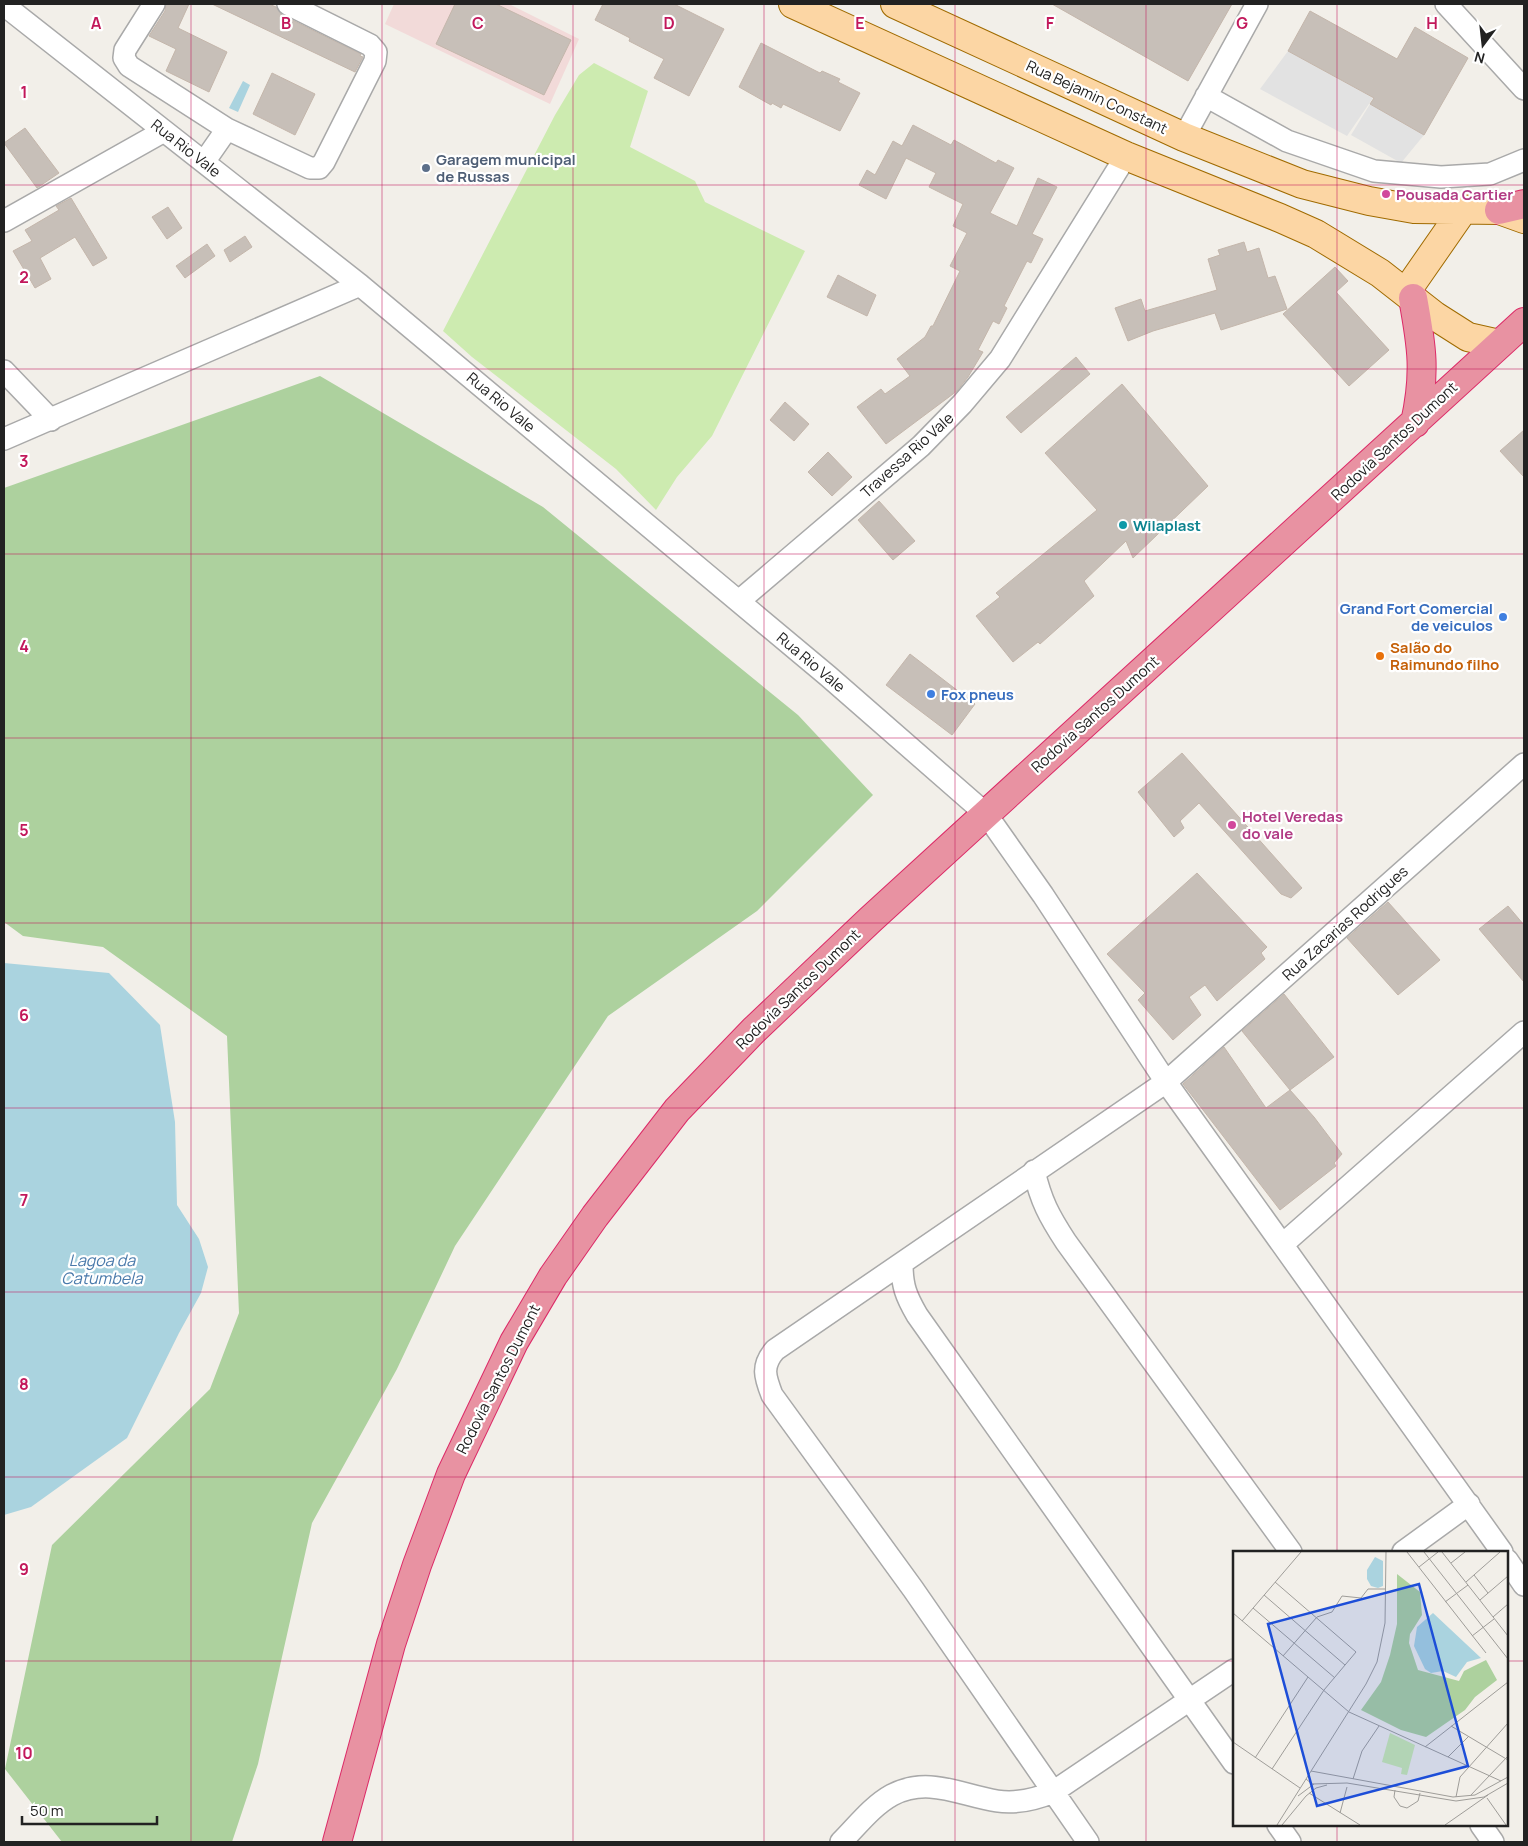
<svg xmlns="http://www.w3.org/2000/svg" width="1528" height="1846" font-family="Manrope,sans-serif">
  <style>
    .commercial { fill: #f2dad9 }
    .grass { fill: #cdebb0 }
    .forest { fill: #add19e }
    .parking { fill: #e2e2e2 }
    .water { fill: #aad3df }
    .building { fill: #c7bfb8; stroke: #c4b6ab }
    .lines { fill: none; stroke-linecap: round; stroke-linejoin: round }
    .minor-casing { stroke: #a9a9a9; stroke-width: 24 }
    .major-casing { stroke: #a06b00; stroke-width: 30 }
    .highway-casing { stroke: #dc2a67; stroke-width: 30 }
    .minor { stroke: #fff; stroke-width: 21 }
    .major { stroke: #fcd6a4; stroke-width: 28 }
    .highway { stroke: #e892a2; stroke-width: 28 }
    .grid { fill: none; stroke: #c2185b; stroke-width: 1; stroke-opacity: 0.55 }
    .service-dot { fill: #5c6f8a; stroke: #fff; stroke-width: 2 }
    .hotel-dot { fill: #d1479c; stroke: #fff; stroke-width: 2 }
    .culture-dot { fill: #0f9aa8; stroke: #fff; stroke-width: 2 }
    .shop-dot { fill: #3f7fe0; stroke: #fff; stroke-width: 2 }
    .food-dot { fill: #e8710a; stroke: #fff; stroke-width: 2 }
    .labels { text-anchor: middle; dominant-baseline: central; stroke-width: 4.5; stroke-linejoin: round; paint-order: stroke }
    .street-label { font-size: 15px; fill: #222; stroke: #fff }
    .service-label { font-size: 15px; font-weight: bold; fill: #4e5e75; stroke: #fff; text-anchor: start }
    .hotel-label { font-size: 15px; font-weight: bold; fill: #b23c85; stroke: #fff; text-anchor: start }
    .culture-label { font-size: 15px; font-weight: bold; fill: #0d838f; stroke: #fff; text-anchor: start }
    .shop-label { font-size: 15px; font-weight: bold; fill: #366cbe; stroke: #fff; text-anchor: end }
    .food-label { font-size: 15px; font-weight: bold; fill: #c56008; stroke: #fff; text-anchor: start }
    .water-label { font-size: 16px; font-style: italic; fill: #4a7aab; stroke: #fff }
    .inset-road { fill: none; stroke: #9f9d99; stroke-width: 1 }
    .view { fill: #1d4ed8; fill-opacity: 0.15; stroke: #1d4ed8; stroke-width: 2.5 }
    .inset-edge { fill: none; stroke: #222; stroke-width: 2.5 }
    .grid-label { font-size: 16px; text-anchor: middle; font-weight: bold; fill: #c2185b; stroke: #fff; stroke-width: 4.5; stroke-linejoin: round; paint-order: stroke }
  </style>
  <rect width="100%" height="100%" fill="#f2efe9"/>
  <path class="commercial" d="M394 4H509L579 39 550 104 385 24Z"/>
  <path class="grass" d="M594 63 648 91 630 147 695 181 705 202 805 251 712 436 677 477 656 510 616 469 472 357 443 331 555 115 579 75Z"/>
  <path class="forest" d="M320 376 543 507 798 715 873 795 757 911 608 1016 455 1246 397 1369 312 1523 258 1764 232 1842H62L5 1769 52 1545 210 1389 239 1313 227 1036 103 947 23 936 4 922V488Z"/>
  <path class="parking" d="M1288 51 1373 98 1347 136 1260 89Z
    M1370 104 1424 135 1401 163 1351 135Z"/>
  <path class="water" d="M243 81 250 85 238 112 229 108Z
    M4 963 109 973 160 1025 175 1122 177 1205 199 1239 208 1267 201 1293 179 1333 127 1438 31 1507 4 1515Z"/>
  <path class="building" d="M166 4H189L178 28 227 52 209 92 166 71 176 49 149 36 165 11Z
    M212 4H269L276 7 282 15 361 54 360 56 363 57 355 72Z
    M455 4H496L571 40 544 95 436 44Z
    M603 4H674L724 29 689 96 654 78 664 59 629 41 630 38 595 20Z
    M1052 4H1232L1188 81Z
    M1310 11 1397 59 1415 27 1468 58 1424 135 1370 104 1374 98 1288 51Z
    M761 43 820 73 822 71 840 79 838 82 860 93 840 131 783 104 781 108 772 103 771 105 739 87Z
    M272 73 315 94 295 135 253 114Z
    M913 125 951 145 954 140 996 163 998 160 1014 168 990 213 1017 226 1038 178 1057 187 1032 234 1043 239 1031 263 1027 261 1004 306 1007 308 999 324 993 321 978 350 983 352 968 377 957 391 886 444 857 407 881 389 885 394 910 376 897 359 925 337 931 326H933L960 271 950 266 967 233 953 226 963 204 929 187 936 173 906 158 886 199 859 185 867 170 875 175 893 141 902 146Z
    M25 128 59 173 37 188 4 143Z
    M71 198 107 258 93 266 75 237 40 258 51 279 35 288 13 251 32 241 25 230 59 210 56 206Z
    M168 207 182 228 167 239 152 217Z
    M245 236 252 247 230 262 224 250Z
    M1244 242 1247 252 1259 248 1268 278 1275 276 1287 309 1221 330 1215 313 1153 331 1128 341 1115 308 1141 299 1145 311 1217 290 1208 259 1220 255 1218 250Z
    M207 244 215 256 185 278 176 266Z
    M1335 267 1348 281 1336 292 1389 350 1349 386 1283 314Z
    M838 275 876 295 867 316 827 297Z
    M1076 357 1090 374 1021 433 1006 417Z
    M1122 384 1208 486 1133 558 1126 541 1084 581 1094 596 1040 644 1038 642 1013 662 976 616 1000 597 996 593 1097 510 1045 453Z
    M785 402 809 424 794 441 770 420Z
    M1524 430V477L1500 451Z
    M828 452 852 477 832 496 808 472Z
    M879 501 915 541 893 560 858 520Z
    M910 654 975 704 952 735 886 685Z
    M1182 753 1302 888 1291 898 1281 894 1199 803 1180 821 1184 828 1174 837 1138 792Z
    M1197 873 1267 947 1261 953 1265 959 1217 1001 1205 985 1189 997 1201 1015 1173 1040 1138 1000 1145 993 1107 954Z
    M1388 902 1440 960 1398 995 1347 938Z
    M1508 906 1524 925V982L1479 929Z
    M1284 994 1334 1057 1290 1090 1242 1031Z
    M1224 1047 1266 1108 1290 1090 1314 1117 1342 1154 1334 1163 1336 1166 1280 1210 1183 1084Z"/>
  <g class="lines">
    <defs>
      <path id="minor" d="M154 4 125 50 124 58 129 66 227 129 310 168H319L324 162 375 61 376 52 370 45 288 4
        M1446 4 1524 89
        M4 5 360 285 828 676 986 814 1043 895 1166 1082 1502 1552
        M1206 96 1287 141 1374 171 1441 177 1490 174 1524 160
        M1184 137 1257 4
        M204 162 227 129
        M4 221 164 131
        M4 371 51 420
        M4 439 360 285
        M739 601 921 446 962 404 1000 359 1126 156
        M1034 1171C1041 1201 1049 1216 1066 1242L1291 1552
        M1283 1244 1524 1032
        M902 1264C902 1286 906 1296 917 1315L1234 1763
        M1403 1552 1469 1504
        M1507 1560 1524 1585
        M1278 1825 1290 1842
        M1481 1825 1493 1842
        M841 1842C857 1826 872 1806 892 1795 928 1776 960 1795 997 1801 1017 1804 1034 1800 1053 1792L1234 1670
        M1088 1842 913 1589 772 1395C765 1377 761 1366 775 1350L1166 1082 1524 764"/>
      <path id="major" d="M793 4 1126 156 1280 218 1316 234 1380 273 1435 316 1468 337 1499 344
        M895 4 1184 137 1302 184 1369 201 1414 209 1499 210 1524 219
        M1406 292 1463 210"/>
      <path id="highway" d="M1499 210 1524 204
        M1413 298C1422 347 1426 373 1415 423
        M337 1842 391 1644 417 1565 451 1474 514 1342 553 1276 595 1216 677 1110 754 1030 870 920 1524 322"/>
    </defs>
    <use href="#minor" class="minor-casing"/>
    <use href="#major" class="major-casing"/>
    <use href="#highway" class="highway-casing"/>
    <use href="#minor" class="minor"/>
    <use href="#major" class="major"/>
    <use href="#highway" class="highway"/>
  </g>
  <path class="grid" d="M191 4V1842M382 4V1842M573 4V1842M764 4V1842M955 4V1842M1146 4V1842M1337 4V1552M4 185H1524M4 369H1524M4 554H1524M4 738H1524M4 923H1524M4 1108H1524M4 1292H1524M4 1477H1524M4 1661H1234M1507 1661H1524M1337 1825V1842"/>
  <circle class="service-dot" cx="426" cy="168" r="5"/>
  <g class="hotel-dot">
    <circle cx="1386" cy="194" r="5"/>
    <circle cx="1232" cy="825" r="5"/>
  </g>
  <circle class="culture-dot" cx="1123" cy="525" r="5"/>
  <g class="shop-dot">
    <circle cx="1503" cy="617" r="5"/>
    <circle cx="931" cy="694" r="5"/>
  </g>
  <circle class="food-dot" cx="1380" cy="656" r="5"/>
  <g class="labels">
    <g class="street-label">
      <text transform="translate(1097 97) rotate(25)">Rua Bejamin Constant</text>
      <text transform="translate(186 148) rotate(38)">Rua Rio Vale</text>
      <text transform="translate(501 402) rotate(40)">Rua Rio Vale</text>
      <text transform="translate(1394 441) rotate(-43)">Rodovia Santos Dumont</text>
      <text transform="translate(907 455) rotate(-42)">Travessa Rio Vale</text>
      <text transform="translate(811 662) rotate(40)">Rua Rio Vale</text>
      <text transform="translate(1095 714) rotate(-42)">Rodovia Santos Dumont</text>
      <text transform="translate(1345 923) rotate(-42)">Rua Zacarias Rodrigues</text>
      <text transform="translate(798 989) rotate(-44)">Rodovia Santos Dumont</text>
      <text transform="translate(498 1379) rotate(-63)">Rodovia Santos Dumont</text>
    </g>
    <g class="service-label">
      <text x="436" y="159">Garagem municipal<tspan x="436" dy="17">de Russas</tspan></text>
    </g>
    <g class="hotel-label">
      <text x="1396" y="194">Pousada Cartier</text>
      <text x="1242" y="816">Hotel Veredas<tspan x="1242" dy="17">do vale</tspan></text>
    </g>
    <g class="culture-label">
      <text x="1133" y="525">Wilaplast</text>
    </g>
    <g class="shop-label">
      <text x="1493" y="608">Grand Fort Comercial<tspan x="1493" dy="17">de veiculos</tspan></text>
      <text x="941" y="694" text-anchor="start">Fox pneus</text>
    </g>
    <g class="food-label">
      <text x="1390" y="647">Salão do<tspan x="1390" dy="17">Raimundo filho</tspan></text>
    </g>
    <g class="water-label">
      <text x="102" y="1260">Lagoa da<tspan x="102" dy="18">Catumbela</tspan></text>
    </g>
  </g>
  <g transform="translate(1233 1551)">
    <rect width="275" height="275" fill="#f2efe9"/>
    <path d="M157 182 182 194 174 224 168 223 169 217 149 211Z" fill="#cdebb0"/>
    <path d="M164 23 187 41 189 64 177 83 176 92 185 119 226 130 231 120 253 109 264 129 242 146 232 159 193 186 168 179 128 159 148 131 157 104 164 73Z" fill="#add19e"/>
    <path d="M142 6 150 10V35L145 37 138 35 134 28V19ZM200 62 248 107 234 111 223 126 210 120 198 122 192 118 181 95 184 76Z" fill="#aad3df"/>
    <path class="inset-road" d="M174 1 253 102M191 1 275 108M209 1 275 85M218 12 232 1M186 16 205 1M241 24 255 42M233 31 267 1M31 44 112 114M247 49 275 25M212 51 235 34M20 57 102 127M0 62 116 161 268 230M260 66 275 53M9 70 68 1M239 85 261 68M50 105 84 66 99 61 109 45 128 47 135 38H153M218 175 275 209M0 191 67 237M192 196 275 131M215 206 236 185M22 207 75 126M39 218 91 139 123 101 42 31M78 220 220 246 242 244 275 226M73 228 79 233 114 232 223 250 251 246 275 232M120 228 129 200 146 175M162 239 161 246 167 255 174 257 185 250 187 242M76 242 127 274M238 244 275 205M65 245 81 233M223 246 227 226 275 172M254 247 273 274M107 262 114 236M44 274 133 133 144 111 152 72 153 1M49 274 73 245 83 237 94 234M212 274 255 244"/>
    <path class="view" d="M186 33 235 215 84 255 35 73Z"/>
    <rect width="275" height="275" class="inset-edge"/>
  </g>
  <g class="grid-label">
    <text x="96" y="29">A</text>
    <text x="286" y="29">B</text>
    <text x="478" y="29">C</text>
    <text x="669" y="29">D</text>
    <text x="860" y="29">E</text>
    <text x="1050" y="29">F</text>
    <text x="1242" y="29">G</text>
    <text x="1432" y="29">H</text>
    <text x="24" y="98">1</text>
    <text x="24" y="283">2</text>
    <text x="24" y="467">3</text>
    <text x="24" y="652">4</text>
    <text x="24" y="836">5</text>
    <text x="24" y="1021">6</text>
    <text x="24" y="1206">7</text>
    <text x="24" y="1390">8</text>
    <text x="24" y="1575">9</text>
    <text x="24" y="1759">10</text>
  </g>
  <rect width="1528" height="1846" fill="none" stroke="#222222" stroke-width="10"/>
  <g transform="translate(1483 45) rotate(195)" stroke="#ffffff" stroke-width="4" paint-order="stroke">
  <path d="M0-4L9 19L0 12L-9 19Z" fill="#222222"/>
  <text y="-8" font-size="14" font-weight="bold" text-anchor="middle" fill="#222222">N</text>
  </g>
  <path d="M22 1816v8h135v-8" fill="none" stroke="#222222" stroke-width="2.5"/>
  <text x="30" y="1816" font-size="15" fill="#222222" stroke="#ffffff" stroke-width="4" paint-order="stroke">50 m</text>
</svg>
